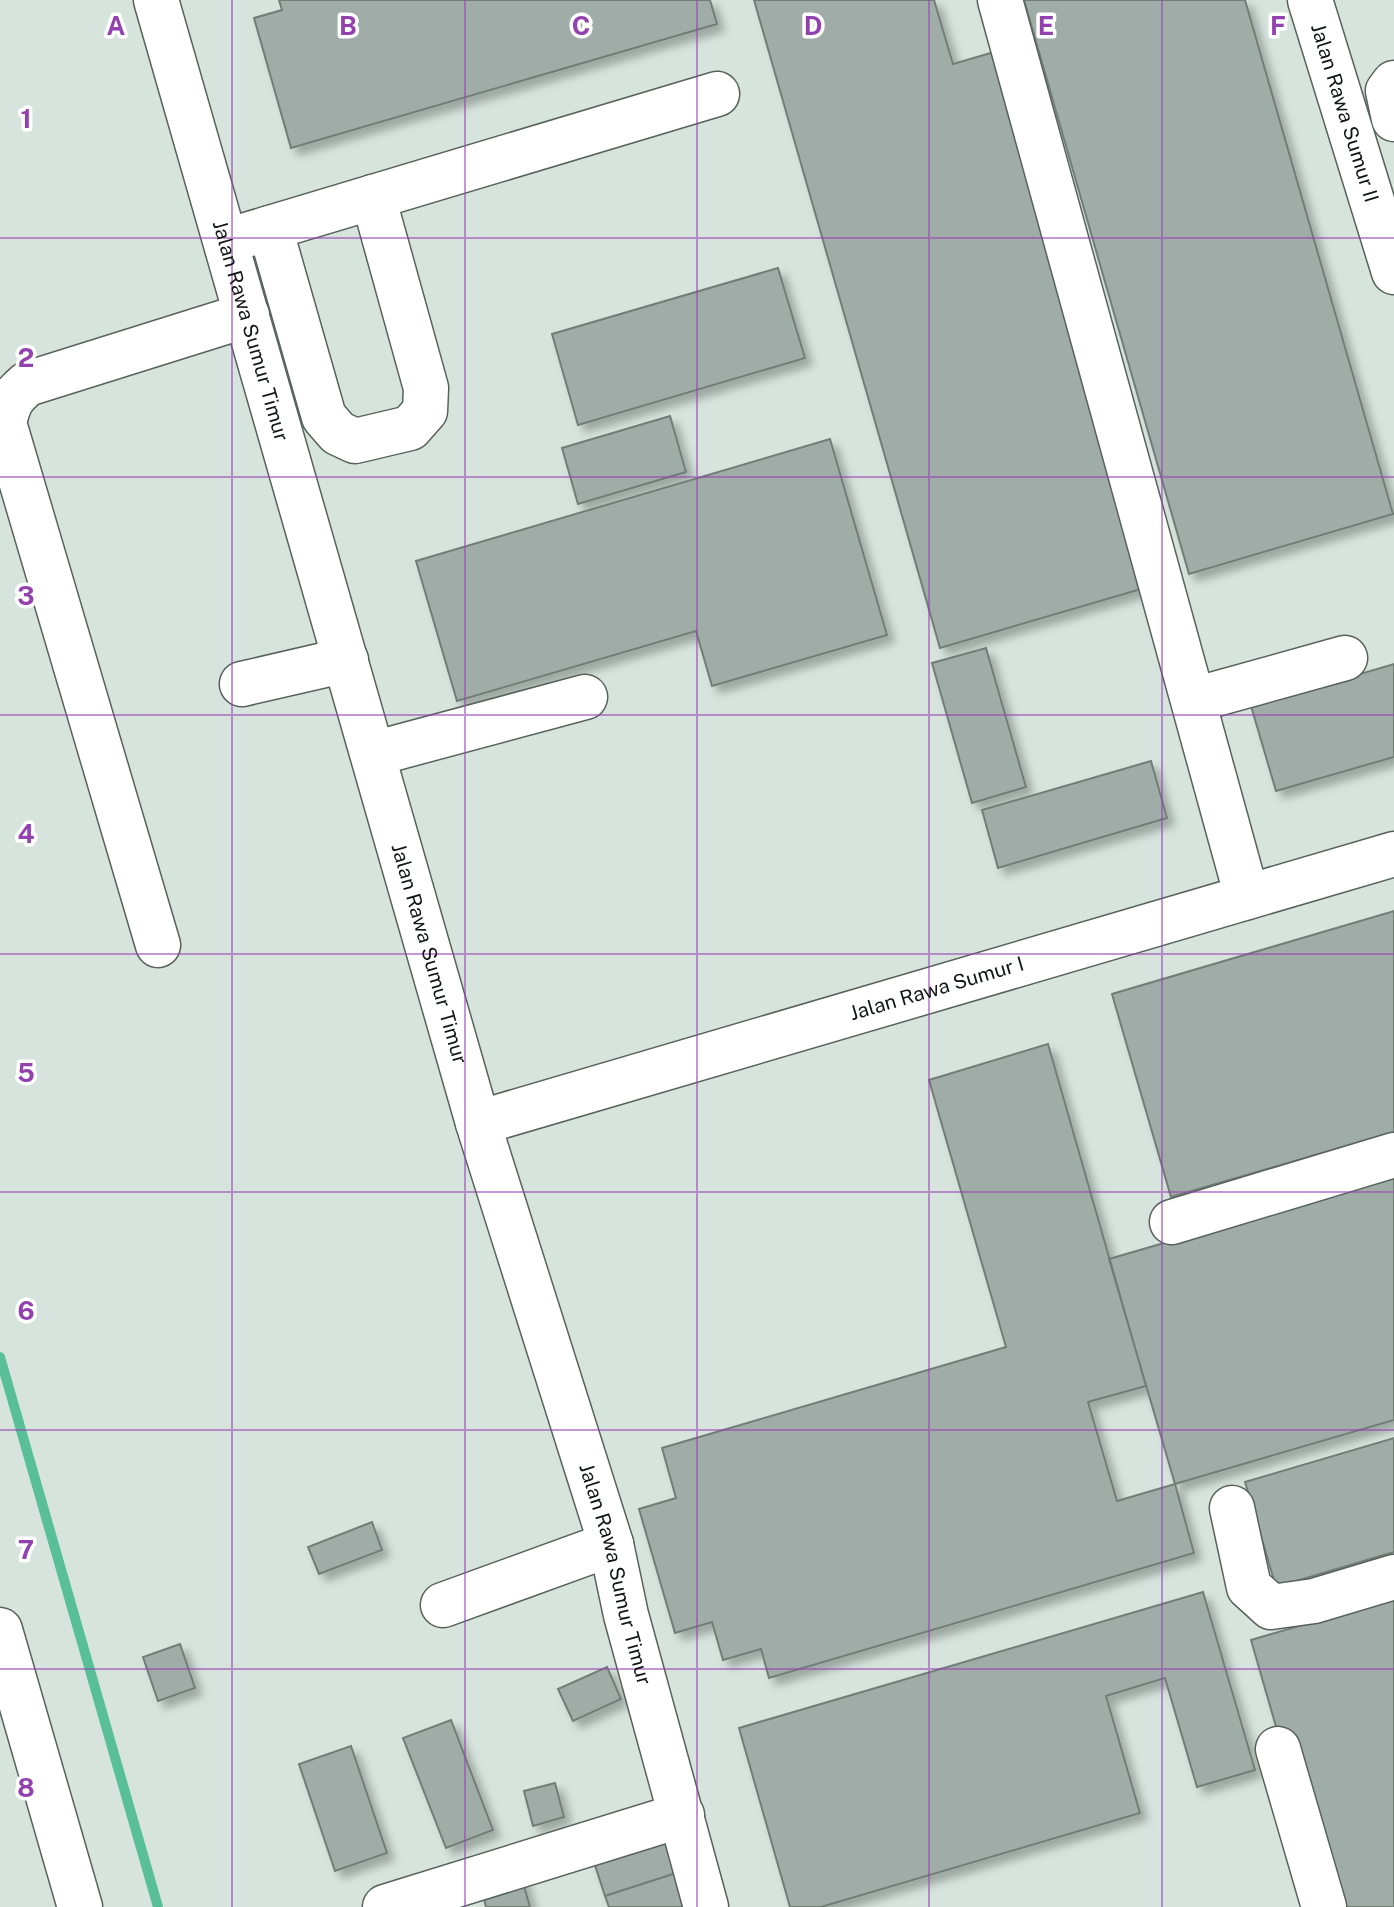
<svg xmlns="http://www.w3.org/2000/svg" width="1394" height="1907" font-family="'Public Sans',sans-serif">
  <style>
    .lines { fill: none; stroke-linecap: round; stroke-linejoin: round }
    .stream { stroke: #58bf99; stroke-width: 10 }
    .building { fill: #a0aca7; stroke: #727d78; stroke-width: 2; filter: url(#shadow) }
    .minor-casing { stroke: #58625d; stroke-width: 47 }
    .minor { stroke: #fff; stroke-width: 44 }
    .grid { fill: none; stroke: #9441b0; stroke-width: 2; stroke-opacity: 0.55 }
    .labels { text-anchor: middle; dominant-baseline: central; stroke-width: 7; stroke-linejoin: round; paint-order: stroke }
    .street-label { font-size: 20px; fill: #121615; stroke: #fff }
    .grid-label { font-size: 26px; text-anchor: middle; font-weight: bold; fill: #9441b0; stroke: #fff; stroke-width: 7; stroke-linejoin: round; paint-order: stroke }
  </style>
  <defs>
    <filter id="shadow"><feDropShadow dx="7" dy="7" stdDeviation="4" flood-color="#0004"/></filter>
  </defs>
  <rect width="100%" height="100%" fill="#d7e4de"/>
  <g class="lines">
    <path class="stream" d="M0 1357 158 1907"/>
  </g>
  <path class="building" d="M279 0H710L717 24 291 148 254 18 282 10Z
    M754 0H934L953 64 994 52 1148 587 940 648Z
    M1024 0H1245L1393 514 1189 574Z
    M778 268 805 358 578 425 552 334Z
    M670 416 686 472 578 504 562 448Z
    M830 439 887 635 712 686 696 631 457 701 416 561Z
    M986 648 1026 787 972 803 932 663Z
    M1394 664V757L1276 791 1251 706Z
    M1151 761 1167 818 998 868 982 810Z
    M1394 911V1132L1171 1197 1112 994Z
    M1048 1044 1146 1386 1088 1402 1117 1501 1175 1484 1194 1553 769 1678 761 1649 723 1660 712 1622 675 1633 639 1509 676 1498 662 1448 1006 1347 929 1080Z
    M1394 1176V1420L1175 1484 1109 1259Z
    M1394 1438V1552L1276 1587 1245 1482Z
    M372 1522 382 1550 319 1574 308 1547Z
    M1203 1592 1255 1770 1197 1787 1165 1678 1106 1696 1140 1813 821 1907H790L739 1728Z
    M1394 1598V1907H1328L1251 1640Z
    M180 1644 195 1688 158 1701 143 1657Z
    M607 1667 621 1699 573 1721 558 1689Z
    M451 1720 493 1830 446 1848 403 1738Z
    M351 1746 387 1853 335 1871 299 1764Z
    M555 1783 564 1817 533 1826 524 1791Z
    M659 1824 676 1873 605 1896 589 1847Z
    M520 1872 530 1907H486L480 1883Z
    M676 1873 687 1907H609L605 1896Z"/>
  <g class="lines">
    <defs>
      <g id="minor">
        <path id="s1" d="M156 0 478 1123 611 1544 626 1615 706 1907"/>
        <path d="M1000 0 1247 897"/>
        <path id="s2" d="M1310 0 1394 272"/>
        <path d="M1394 83 1388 91 1394 119"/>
        <path d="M270 228 324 417 338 433 355 441 410 428 425 411 426 388 373 197"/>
        <path d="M243 236 717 94"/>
        <path d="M242 684 346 660"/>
        <path d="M1194 700 1345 658"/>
        <path d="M373 754 585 697"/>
        <path d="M158 945 4 423C9 402 11 398 27 384L247 315"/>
        <path id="s3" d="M478 1123 1394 854"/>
        <path d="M1172 1222 1394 1155"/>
        <path d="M1232 1508 1249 1587 1271 1607 1314 1601 1394 1577"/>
        <path d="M443 1605 611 1544"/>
        <path d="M0 1630 80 1907"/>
        <path d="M1278 1749 1324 1907"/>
        <path d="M385 1907 682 1815"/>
      </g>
    </defs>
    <use href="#minor" class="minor-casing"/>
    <use href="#minor" class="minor"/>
  </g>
  <path class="grid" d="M232 0V1907M465 0V1907M697 0V1907M929 0V1907M1162 0V1907M0 238H1394M0 477H1394M0 715H1394M0 954H1394M0 1192H1394M0 1430H1394M0 1669H1394"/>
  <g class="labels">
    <g class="street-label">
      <text stroke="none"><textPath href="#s2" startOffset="118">Jalan Rawa Sumur II</textPath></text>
      <text stroke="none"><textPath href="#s1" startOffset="344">Jalan Rawa Sumur Timur</textPath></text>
      <text stroke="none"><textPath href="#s1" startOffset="992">Jalan Rawa Sumur Timur</textPath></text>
      <text stroke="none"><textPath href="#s3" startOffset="478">Jalan Rawa Sumur I</textPath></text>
      <text stroke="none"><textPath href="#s1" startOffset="1640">Jalan Rawa Sumur Timur</textPath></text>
    </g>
  </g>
  <g class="grid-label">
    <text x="116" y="35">A</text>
    <text x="348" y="35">B</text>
    <text x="581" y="35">C</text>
    <text x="813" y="35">D</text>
    <text x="1046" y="35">E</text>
    <text x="1278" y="35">F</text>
    <text x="26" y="128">1</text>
    <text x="26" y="367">2</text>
    <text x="26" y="605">3</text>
    <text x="26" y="843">4</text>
    <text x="26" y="1082">5</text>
    <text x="26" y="1320">6</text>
    <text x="26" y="1559">7</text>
    <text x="26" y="1797">8</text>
  </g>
</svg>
